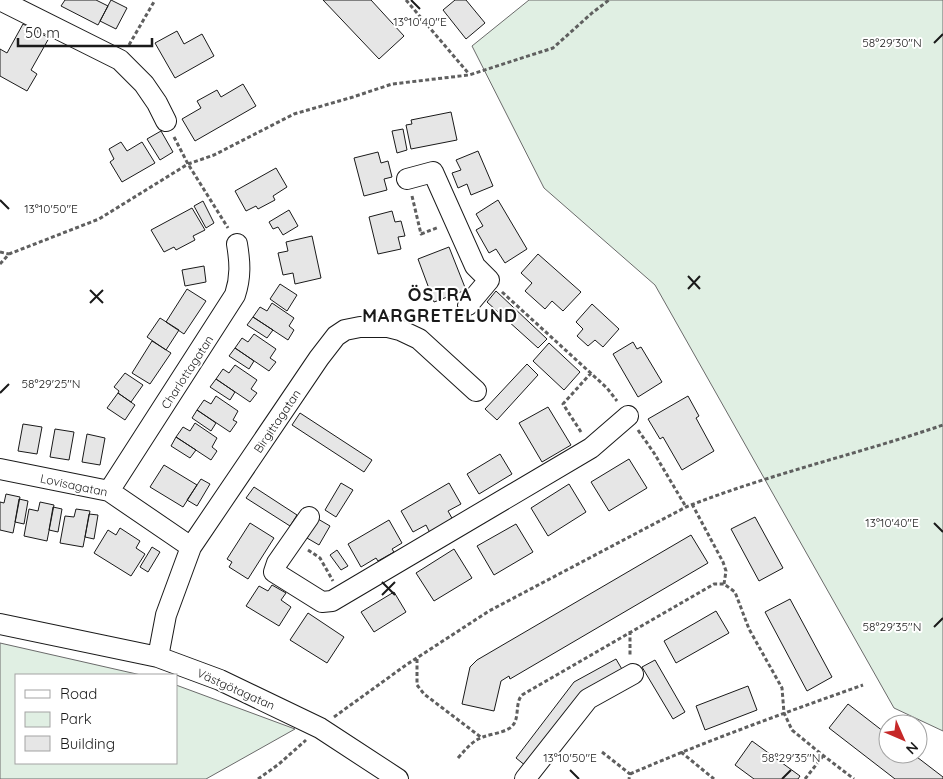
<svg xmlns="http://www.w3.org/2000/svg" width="943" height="779" font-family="Quicksand,sans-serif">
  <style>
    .green { fill: #e0efe3; stroke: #6a6a6a }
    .building { fill: #e6e6e6; stroke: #1a1a1a }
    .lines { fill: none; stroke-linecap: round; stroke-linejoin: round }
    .minor-casing { stroke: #1a1a1a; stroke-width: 22 }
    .path { stroke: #5f5f5f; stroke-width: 3; stroke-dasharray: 4 2.5; stroke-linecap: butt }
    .minor { stroke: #fff; stroke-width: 20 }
    .ticks { fill: none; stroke: #1a1a1a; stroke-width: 2 }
    .labels { text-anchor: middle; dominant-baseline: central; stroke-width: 4; stroke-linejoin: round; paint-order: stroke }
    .street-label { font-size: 12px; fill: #1a1a1a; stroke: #fff }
    .district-label { font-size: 18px; font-weight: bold; letter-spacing: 1px; fill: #1a1a1a; stroke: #fff }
    .ticks-label { font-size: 12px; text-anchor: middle; fill: #1a1a1a; stroke: #fff; stroke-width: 4; stroke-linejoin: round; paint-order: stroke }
  </style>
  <rect width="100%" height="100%" fill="#fff"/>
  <path class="green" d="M529 0H943V731L894 708 655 285 544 188 472 46Z
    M0 643 141 675H16V763H176V685L295 729 206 779H0Z"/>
  <path class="building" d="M65 0H96L108 6 98 25 61 6Z
    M111 0 127 8 116 29 100 21Z
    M323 0H371L404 36 379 59Z
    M455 0H466L485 23 466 39 443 10Z
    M23 24 49 38 31 70 37 74 27 91 0 76V49L7 53Z
    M177 31 184 44 202 34 214 56 175 78 155 43Z
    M243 84 256 106 195 141 182 119 201 108 197 101 217 90 221 97Z
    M451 112 457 140 411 149 406 125 412 124 411 120Z
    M403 129 407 150 397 153 392 131Z
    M161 131 173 152 160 160 147 139Z
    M121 142 127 151 142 142 155 163 122 182 110 162 114 159 109 149Z
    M478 151 493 186 471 195 467 184 458 188 452 173 461 170 456 160Z
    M378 152 381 163 388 161 392 177 384 179 387 190 364 196 354 158Z
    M276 168 287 187 273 196 275 200 258 209 256 206 246 211 235 191Z
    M498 200 527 249 505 263 496 249 489 253 476 230 483 226 476 214Z
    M203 201 214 223 206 228 194 206Z
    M192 208 205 230 193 236 195 240 176 250 174 247 164 252 151 230Z
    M289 210 298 226 283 235 278 227 273 229 269 222Z
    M392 211 395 222 401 221 405 236 398 237 401 249 378 254 369 217Z
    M312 236 321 278 295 284 293 273 283 275 278 253 288 251 286 242Z
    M449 247 466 290 434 302 418 259Z
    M538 254 581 292 563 311 552 301 545 309 525 291 532 283 521 273Z
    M204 266 206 282 185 286 182 270Z
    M280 284 297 295 287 311 270 299Z
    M187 289 206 301 184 334 166 322Z
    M496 291 547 339 538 348 487 302Z
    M272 303 294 318 289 326 294 330 288 340 253 317 260 307 267 311Z
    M592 304 619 329 603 347 595 340 588 346 577 336 583 329 576 322Z
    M253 317 273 330 267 338 247 325Z
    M160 318 179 330 166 350 147 337Z
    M254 334 276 349 270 358 276 362 269 371 235 348 242 338 248 342Z
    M152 341 171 353 150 384 132 373Z
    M633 342 637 349 641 347 662 382 638 397 613 354Z
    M549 343 580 372 564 390 533 361Z
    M235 348 254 361 249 369 229 356Z
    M527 364 538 375 497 420 485 409Z
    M235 365 257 380 251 389 257 393 250 402 216 379 223 369 229 373Z
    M125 373 143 385 131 402 118 393 119 391 114 387Z
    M216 379 235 392 230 400 210 387Z
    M118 393 135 405 125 420 107 408Z
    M216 396 238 411 233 420 237 422 230 432 197 410 204 400 211 404Z
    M688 396 699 416 696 418 714 451 682 470 663 437 660 439 648 419Z
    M548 407 571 445 542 462 519 423Z
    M197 410 216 423 211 431 192 418Z
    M300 413 372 460 364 472 292 425Z
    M195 423 217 438 212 447 217 451 211 460 176 437 183 427 190 431Z
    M23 424 42 427 37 454 18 451Z
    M55 429 74 432 69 460 50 457Z
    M87 434 105 438 100 465 82 462Z
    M176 437 196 450 190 458 171 446Z
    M500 454 512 474 479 494 467 474Z
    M629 459 647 488 609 511 591 482Z
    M164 465 197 485 183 507 150 487Z
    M201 479 210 484 197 506 187 500Z
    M341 483 353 490 336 517 325 510Z
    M449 483 461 504 448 511 453 520 430 533 426 525 413 532 401 511Z
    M569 484 586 512 548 536 531 508Z
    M254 487 297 515 290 526 246 498Z
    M6 494 20 497 13 533 0 530V502L4 503Z
    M19 499 28 501 24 524 15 522Z
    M40 502 54 505 47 541 24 536 29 509 38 511Z
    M53 507 62 509 58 532 49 530Z
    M76 509 90 511 83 547 60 543 65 516 74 517Z
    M89 514 98 515 94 539 85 537Z
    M755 517 783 568 759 581 731 529Z
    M318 519 330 526 319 545 307 538Z
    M389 520 402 543 392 549 394 552 378 561 376 558 361 567 348 544Z
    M250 523 274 538 248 579 229 567 232 562 227 559Z
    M516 524 533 552 494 575 477 546Z
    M120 528 140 541 136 548 145 554 131 576 94 553 108 530 116 535Z
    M691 535 708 563 510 679 509 676 501 681 494 711 462 704 470 667 477 660Z
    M152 547 160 552 148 572 140 567Z
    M454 549 472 578 434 601 416 573Z
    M337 550 348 566 341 570 330 555Z
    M272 585 286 593 281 600 291 607 279 626 246 606 259 586 268 591Z
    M394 592 406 612 374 632 361 612Z
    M790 599 832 677 807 691 765 612Z
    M716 611 729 633 676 663 664 641Z
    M308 613 344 637 327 663 290 640Z
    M616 659 623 671 526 766 516 758 574 682Z
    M655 660 685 712 673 719 642 667Z
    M748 686 757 710 705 730 696 706Z
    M848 704 888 735V754H913L943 777V779H895L829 728Z
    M752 741 800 776 798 779H754L735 765Z"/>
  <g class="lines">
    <defs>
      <path id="minor" d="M0 0 120 60 144 84 157 103 166 121
        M407 179 433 172 475 266 489 280 468 305
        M0 469 109 491 191 547
        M109 491 235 295C241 277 240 262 237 244
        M309 517 277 563 274 572 322 602 332 601 591 448 628 416
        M0 624 158 657 220 680 320 728 398 779
        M158 657 166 615 191 547 319 358 336 336 345 330 360 327H388L400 330 419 339 476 391
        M525 779 588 699 633 674"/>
    </defs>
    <use href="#minor" class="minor-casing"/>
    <path class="path" d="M406 0 469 74
      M129 45 155 0
      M174 137 188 164 228 228
      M412 196 421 234 439 227
      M0 252 9 254
      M0 264 9 254 99 219 188 164 214 155 294 114 353 97 392 84 469 75 553 48 592 13 609 0
      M502 292 607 388 617 401
      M638 430 654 453 686 507
      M581 432 563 404 591 373
      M692 504 723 562 726 571 724 584
      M308 550 320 558 333 581
      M630 631V656
      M417 659V685L424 694 482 738
      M334 717 406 665 489 611 686 507C769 474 858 454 943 425
      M602 752 630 774 629 779
      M681 752 714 779
      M458 758C466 749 472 741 483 737 491 734 502 733 510 728 521 720 514 704 522 695L714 584H724L735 592 749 629 782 688 784 713 792 730 820 753 854 779
      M630 774C706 741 784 713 863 685
      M258 779 279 764 306 740
      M805 779 823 756"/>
    <use href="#minor" class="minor"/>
  </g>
  <path class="ticks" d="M411 0 420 9M934 43 943 34M0 200 9 209M688 276 700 289M688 289 700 276M90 290 103 303M90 303 103 290M0 393 9 384M934 523 943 532M382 582 395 595M382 595 395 582M934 627 943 618M570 770 579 779M782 779 791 770"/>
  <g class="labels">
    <g class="street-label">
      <text transform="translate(187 372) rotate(-57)">Charlottagatan</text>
      <text transform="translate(277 421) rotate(-56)">Birgittagatan</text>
      <text transform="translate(74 485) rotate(12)">Lovisagatan</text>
      <text transform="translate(236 689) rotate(24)">Västgötagatan</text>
    </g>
    <g class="district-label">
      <text x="440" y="294">ÖSTRA<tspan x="440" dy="21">MARGRETELUND</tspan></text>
    </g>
  </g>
  <g class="ticks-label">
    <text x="420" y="26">13°10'40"E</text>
    <text x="892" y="47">58°29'30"N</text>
    <text x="51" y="213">13°10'50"E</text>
    <text x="51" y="388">58°29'25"N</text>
    <text x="892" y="527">13°10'40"E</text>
    <text x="892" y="631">58°29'35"N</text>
    <text x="570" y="762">13°10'50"E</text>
    <text x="791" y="762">58°29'35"N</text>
  </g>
  <rect x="15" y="674" width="162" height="90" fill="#ffffff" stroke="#a3a3a3"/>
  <rect x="25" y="690" width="25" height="8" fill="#ffffff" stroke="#a3a3a3"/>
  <text x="60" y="699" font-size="15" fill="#1a1a1a">Road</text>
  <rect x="25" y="712" width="25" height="15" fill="#e0efe3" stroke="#a3a3a3"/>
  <text x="60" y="724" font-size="15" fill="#1a1a1a">Park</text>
  <rect x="25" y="736" width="25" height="15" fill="#e6e6e6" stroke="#a3a3a3"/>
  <text x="60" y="749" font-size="15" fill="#1a1a1a">Building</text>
  <g transform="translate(903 739) rotate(135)"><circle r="24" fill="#ffffff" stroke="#a3a3a3"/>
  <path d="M0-4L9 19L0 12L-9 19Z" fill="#c62828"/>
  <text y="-8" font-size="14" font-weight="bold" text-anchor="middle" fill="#1a1a1a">N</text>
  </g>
  <path d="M18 38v8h134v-8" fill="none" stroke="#1a1a1a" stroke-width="2.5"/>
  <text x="25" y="38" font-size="15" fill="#1a1a1a" stroke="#ffffff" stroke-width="4" paint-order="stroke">50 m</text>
</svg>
